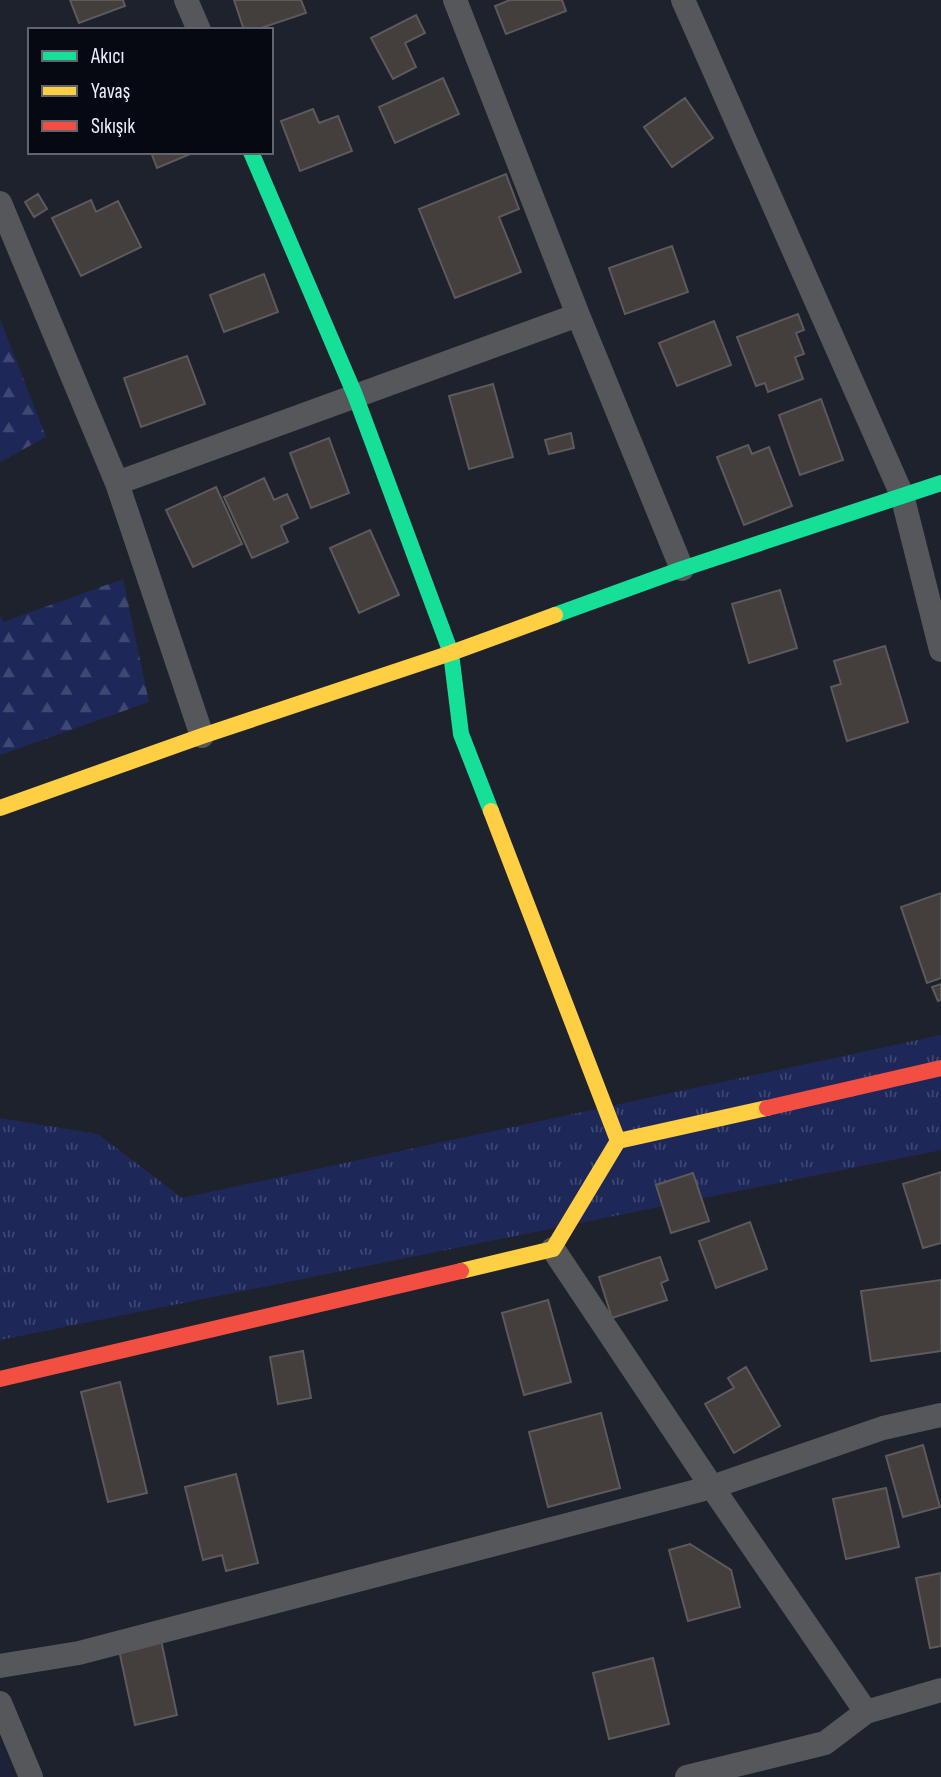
<svg xmlns="http://www.w3.org/2000/svg" width="941" height="1777" font-family="'Sofia Sans Condensed',sans-serif">
  <style>
    .built { fill: #1b223a }
    .grass { fill: url(#grass-tufts) }
    .forest { fill: url(#forest-firs) }
    .building { fill: #443e3c; stroke: #5d5a5b; stroke-width: 2 }
    .lines { fill: none; stroke-linecap: round; stroke-linejoin: round }
    .street { stroke: #55575b; stroke-width: 24 }
    .fast { stroke: #16e098; stroke-width: 16 }
    .slow { stroke: #ffcf43; stroke-width: 16 }
    .jam { stroke: #f24e42; stroke-width: 16 }
  </style>
  <defs>
    <pattern id="grass-tufts" width="24" height="20" patternUnits="userSpaceOnUse" patternTransform="scale(1.75)"><rect width="24" height="20" fill="#1d2859"/><path d="M3 7l-1-3M5 7V3M7 7l1-3M15 17l-1-3M17 17v-4M19 17l1-3" fill="none" stroke="#3e4872"/></pattern>
    <pattern id="forest-firs" width="22" height="20" patternUnits="userSpaceOnUse" patternTransform="scale(1.75)"><rect width="22" height="20" fill="#1d2859"/><path d="M5 1l3.5 6h-7zM16 11l3.5 6h-7z" fill="#3e4872"/></pattern>
  </defs>
  <rect width="100%" height="100%" fill="#1e222c"/>
  <path class="built" d="M0 1738 15 1777H0Z"/>
  <path class="grass" d="M941 1035V1150L0 1340V1118L98 1134 182 1198Z"/>
  <path class="forest" d="M0 319 46 437 0 462Z
    M123 579 149 702 0 755V613L3 622Z"/>
  <path class="building" d="M70 0H123L125 6 79 23Z
    M234 0H301L306 13 255 30H244Z
    M510 0H562L566 11 506 34 495 6Z
    M416 15 425 33 405 43 416 67 393 79 371 38Z
    M443 78 459 114 395 143 379 107Z
    M685 98 713 138 672 167 644 127Z
    M313 109 319 123 338 116 352 151 300 171 281 121Z
    M151 152H195L157 168Z
    M506 174 519 209 499 217 521 272 455 298 419 209Z
    M38 194 47 209 34 217 25 202Z
    M91 200 96 212 118 201 141 247 81 276 52 218Z
    M672 246 688 292 625 314 609 268Z
    M264 274 278 312 224 332 210 295Z
    M798 314 804 330 796 333 804 354 795 357 803 379 768 392 765 383 756 386 737 337Z
    M714 321 731 365 677 386 659 343Z
    M187 356 205 404 141 427 124 378Z
    M493 384 513 457 469 469 449 396Z
    M821 399 843 460 800 475 779 415Z
    M571 433 574 448 549 454 545 440Z
    M329 438 349 493 311 508 290 453Z
    M748 445 752 454 769 447 792 506 744 525 717 457Z
    M264 478 274 500 287 494 298 518 281 526 288 542 252 558 224 497Z
    M216 487 242 544 193 567 166 510Z
    M370 530 399 595 359 613 330 548Z
    M780 590 797 648 749 663 732 604Z
    M885 646 908 722 847 741 831 687 841 684 834 661Z
    M941 893V978L927 983 901 907Z
    M941 984V1000L938 1001 932 987Z
    M941 1172V1243L923 1248 903 1184Z
    M693 1173 709 1221 671 1233 656 1185Z
    M750 1222 767 1269 716 1288 699 1241Z
    M660 1257 668 1280 661 1283 667 1300 612 1318 599 1277Z
    M941 1280V1351L871 1361 861 1291Z
    M548 1300 571 1382 524 1395 502 1313Z
    M303 1351 311 1398 278 1404 270 1357Z
    M746 1367 780 1426 734 1453 705 1404 734 1388 728 1378Z
    M120 1382 147 1493 108 1502 81 1392Z
    M601 1413 620 1488 548 1507 529 1432Z
    M923 1445 940 1507 903 1517 886 1456Z
    M236 1474 258 1563 226 1571 222 1555 203 1560 185 1487Z
    M886 1488 899 1547 846 1559 833 1499Z
    M690 1544 731 1570 740 1607 688 1621 669 1550Z
    M941 1573V1646L930 1648 916 1578Z
    M161 1640 177 1715 135 1725 119 1650Z
    M653 1658 669 1724 609 1739 593 1673Z"/>
  <g class="lines">
    <path class="street" d="M186 0 199 30
      M455 0 578 315 682 569
      M683 0 902 495 941 650
      M0 203 117 483 202 736
      M117 483 578 315
      M553 1249 712 1487 866 1712
      M0 1666 79 1653 712 1487 883 1428 941 1415
      M0 1703 31 1777
      M687 1777 825 1743 866 1712 941 1690"/>
    <path class="fast" d="M251 152 355 395 451 653 461 734 491 811
      M555 615 682 569 941 483"/>
    <path class="slow" d="M0 808 202 736 451 653 555 615
      M491 811 618 1141
      M461 1271 553 1249 618 1141 767 1108"/>
    <path class="jam" d="M767 1108 941 1068
      M0 1379 461 1271"/>
  </g>
  <rect x="28" y="28" width="245" height="126" fill="#060911" stroke="#61656f" stroke-width="2"/>
  <rect x="42" y="51" width="35" height="10" fill="#16e098" stroke="#61656f" stroke-width="2"/>
  <text x="91" y="63" font-size="21" fill="#eaeffd">Akıcı</text>
  <rect x="42" y="86" width="35" height="10" fill="#ffcf43" stroke="#61656f" stroke-width="2"/>
  <text x="91" y="98" font-size="21" fill="#eaeffd">Yavaş</text>
  <rect x="42" y="121" width="35" height="10" fill="#f24e42" stroke="#61656f" stroke-width="2"/>
  <text x="91" y="133" font-size="21" fill="#eaeffd">Sıkışık</text>
</svg>
